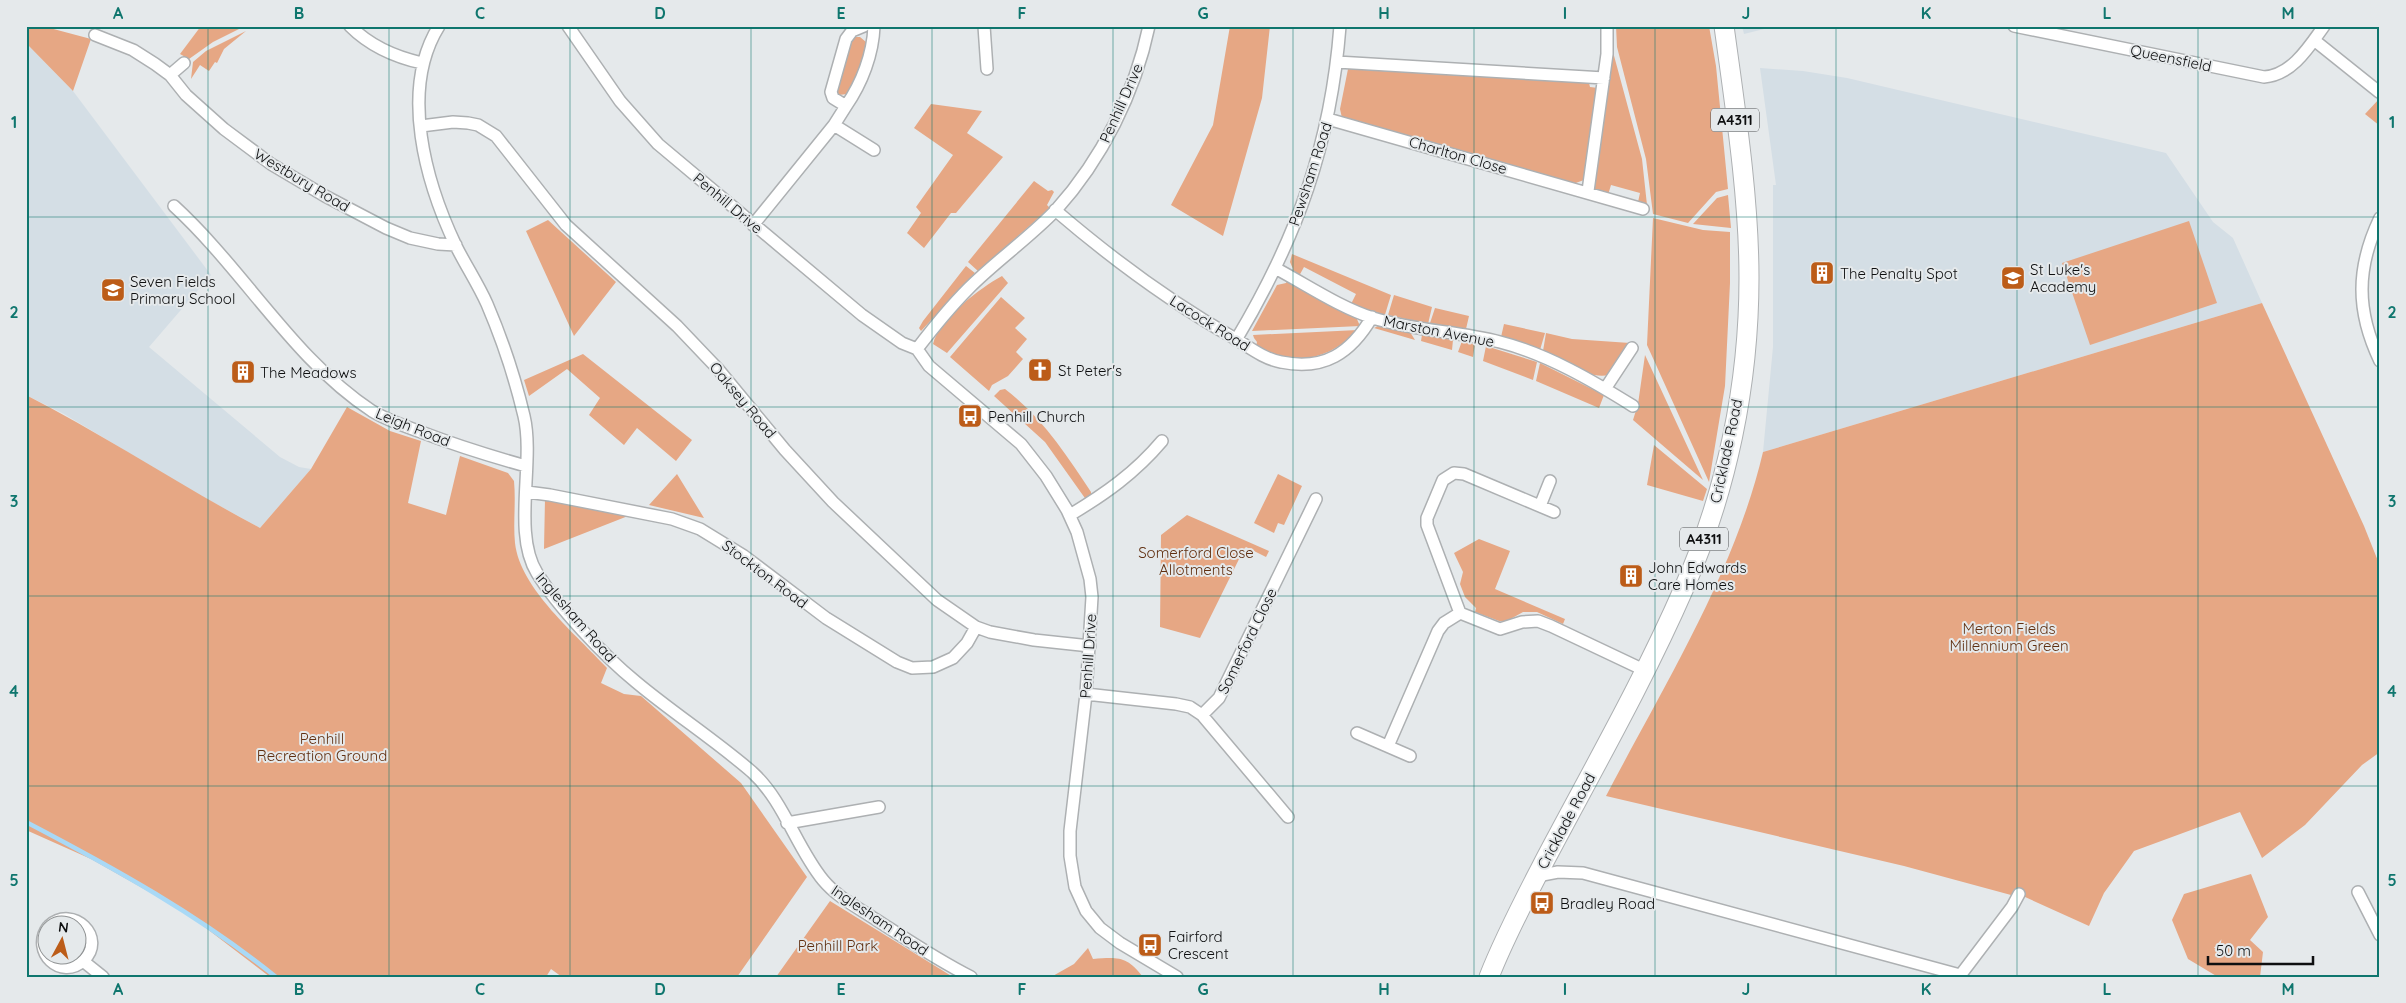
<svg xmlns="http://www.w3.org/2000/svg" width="2406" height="1003" font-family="Quicksand,sans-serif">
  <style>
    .built { fill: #d4dee5 }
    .green { fill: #e6a784 }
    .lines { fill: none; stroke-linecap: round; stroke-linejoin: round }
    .stream { stroke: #a9d9f6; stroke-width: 4.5 }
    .street-casing { stroke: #adb0b2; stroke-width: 14 }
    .primary-casing { stroke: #adb0b2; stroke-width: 21 }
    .street { stroke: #fff; stroke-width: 11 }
    .primary { stroke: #fff; stroke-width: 19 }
    .grid { fill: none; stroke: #0f766e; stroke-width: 1; stroke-opacity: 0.55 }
    .labels { text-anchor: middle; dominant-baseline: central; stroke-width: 4; stroke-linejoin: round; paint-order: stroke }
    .shield { fill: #e5e9eb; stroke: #4e5052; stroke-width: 1 }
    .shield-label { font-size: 14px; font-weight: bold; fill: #0e0f10 }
    .street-label { font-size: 15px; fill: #0e0f10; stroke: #e5e9eb }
    .poi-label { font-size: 15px; fill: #0e0f10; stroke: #e5e9eb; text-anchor: start }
    .park-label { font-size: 15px; fill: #602f10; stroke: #e5e9eb }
    .neatline { fill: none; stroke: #0f766e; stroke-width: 2 }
    .grid-label { font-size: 16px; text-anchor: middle; font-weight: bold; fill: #0f766e }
  </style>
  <rect width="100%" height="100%" fill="#e5e9eb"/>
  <path class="built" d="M1742 26H1776L1744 34Z
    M26 43 73 91 211 275 149 347 280 457 299 467 311 469 260 528 196 493 64 414 26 395Z
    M1760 68 1803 71 1847 78 2166 153 2213 222 2233 238 2262 303 1763 452 1773 347V185H1776Z"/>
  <path class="green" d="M26 26 46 27 91 39 73 91 26 43Z
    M201 26H245L213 42 189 59 180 54Z
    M1230 26H1270L1262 98 1223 236 1171 205 1213 125Z
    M1616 26H1709L1716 66 1728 189 1716 192 1688 223 1653 214 1646 159 1617 47Z
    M246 31 224 49 217 63 215 62 209 71 200 65 191 79 193 62 206 51Z
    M855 37H860L866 42C866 61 857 79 848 94L838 95 836 89 849 43Z
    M1611 52H1613L1642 159 1647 205 1638 202 1640 193 1611 185 1608 195 1596 191 1593 185Z
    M1348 69 1589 83 1590 87 1598 88 1584 180 1573 184 1342 118 1340 109Z
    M2380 98V126L2365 114Z
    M931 104 982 111 967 133 1003 157 956 213H951L924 248 907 233 921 213 916 207 953 155 914 128Z
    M1034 181 1048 191 1052 190 1054 192 1047 205 1050 208 978 271 968 262Z
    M1728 195 1731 228 1693 224 1717 198Z
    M1653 218 1703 230 1730 232V283L1725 386 1709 482 1647 345Z
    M548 220 616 282 574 336 526 231Z
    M2189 221 2217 303 2090 345 2062 263Z
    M1292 254 1391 295 1384 318 1351 304 1356 294 1304 267 1299 276 1292 271 1293 269 1290 262Z
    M966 266 975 273 921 331 919 328 923 321Z
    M1002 276 1008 283 947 353 933 344C939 319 980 288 1002 276Z
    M1288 279 1356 317 1360 326 1252 331 1277 285 1286 283Z
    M1394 295 1432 307 1428 324 1388 315Z
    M1001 297 1025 318 1015 328 1027 339 1016 352 1023 359 1008 376 992 385 989 391 950 357Z
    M2262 303 2364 526 2380 566V752L2362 765 2305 825 2262 858 2240 812 2134 851 2104 893 2089 926 2014 892 2011 895 1904 866 1606 796C1663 687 1735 572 1763 452Z
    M1435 308 1469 316 1466 329 1430 323Z
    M1504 324 1545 333 1540 350 1501 337Z
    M1380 325 1410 332 1415 340 1374 328Z
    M1358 330C1330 360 1292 368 1256 346L1257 342 1254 338 1253 335Z
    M1546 333 1572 339 1630 343 1609 375C1588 380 1561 360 1543 351Z
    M1422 335 1453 340 1452 350 1421 341Z
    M1462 341 1475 344 1473 357 1458 352Z
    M1486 346 1537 362 1533 380 1483 361Z
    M583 354 692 440 676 461 637 428 624 445 589 415 600 398 567 369 529 396 524 380Z
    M1645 355 1703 480 1633 420 1638 404Z
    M1540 363 1604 395 1599 408 1536 381Z
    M1005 389C1042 417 1066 454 1091 492V497L1087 501 1045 442 994 396 1000 390Z
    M26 395C106 436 181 486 260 528L311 469 347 407 390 431 421 441 408 503 446 515 460 456 508 473 514 481C516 502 513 523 515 543 520 589 577 635 607 668L601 683 624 694 641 696 741 783 807 877 737 977H562L551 969 546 977H270L185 912 91 859 26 830Z
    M1654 445 1707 489 1703 501 1647 485Z
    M677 474 704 518 649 505Z
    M1278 474 1302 486 1284 525 1278 523 1274 533 1254 523Z
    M545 499 628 516 544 549Z
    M1187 515 1269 551 1266 557 1246 547 1244 549 1200 638 1160 627 1161 535Z
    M1479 539 1510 551 1495 589 1565 619 1563 624 1537 612H1523L1507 621H1499L1475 612 1476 608 1465 597 1460 584 1463 572 1454 553Z
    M2251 874 2268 917 2250 940 2263 952 2260 977H2218L2188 959 2172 920 2184 894Z
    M830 901 953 977H776Z
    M78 928 84 939C84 956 69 965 55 956H78Z
    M1088 948 1093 959C1118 957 1127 956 1143 977H1051L1074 964Z"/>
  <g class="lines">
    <path class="stream" d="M26 822C114 868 199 915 276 977"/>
    <defs>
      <path id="street" d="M350 26C370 46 395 57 422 63
        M439 26C399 90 426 183 456 246 466 266 478 284 487 304 502 339 515 378 524 416 535 462 512 533 537 573 558 607 604 656 636 682 673 713 715 740 752 772 784 801 796 847 823 880 837 897 857 907 875 919 906 939 937 960 971 977
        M568 26 620 101 658 144 862 315 902 343 917 349 929 366 1021 444 1046 476 1067 510 1077 532 1090 579 1092 597 1086 694 1070 831V856L1075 887 1086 911 1100 928 1120 943 1177 977
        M984 26 987 69
        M2014 26 2264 77C2292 75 2309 47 2324 26
        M95 35 133 50 155 64 170 75 186 95 224 129 271 164 325 196 386 228 410 238 438 244 456 245
        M2314 40 2379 92
        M1337 62 1604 78
        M170 75 184 63
        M846 106C862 83 873 54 874 26
        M1328 119 1643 209
        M834 125 874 150
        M421 126 453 122 468 123 478 125 496 136 566 225 677 326 718 369 785 450 833 502 937 600 976 627 990 632 1034 640 1090 646
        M1588 191 1607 54V26
        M174 206C243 269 294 360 372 411 387 420 404 426 421 432 455 445 490 456 526 466
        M1055 210C1111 258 1170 302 1234 338 1249 347 1264 359 1281 362 1324 371 1351 353 1372 317
        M2380 218C2356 268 2356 311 2380 361
        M753 225 834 125 846 106 833 98 831 92 846 39 852 31 864 26
        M1275 268C1307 285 1339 307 1373 318 1415 331 1458 331 1500 342 1547 354 1593 381 1633 406
        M1236 340C1297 238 1331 144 1340 26
        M917 349C933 328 950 307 969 288 996 261 1029 238 1056 210 1102 159 1135 93 1149 26
        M1605 389 1632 348
        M527 492 550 495 672 519 700 529 744 556 826 618 897 662 912 668 933 667 953 658 967 643 976 627
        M1540 506 1550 481
        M1554 512 1464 474 1454 473 1443 480 1427 518V525L1460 613 1500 629 1522 622 1538 621 1551 626 1644 670
        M1070 515C1105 494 1135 473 1162 441
        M1086 694 1176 704 1190 707 1202 715 1219 698 1316 499
        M1202 715 1288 817
        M1357 733 1410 756
        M1388 746 1438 631 1444 623 1460 613
        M787 823 879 807
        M1537 876 1558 872 1583 873 1960 975
        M2358 892 2380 935
        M48 927C30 951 61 982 84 960 107 938 73 904 49 926
        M83 961 103 977
        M1959 977 2012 907 2019 894"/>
      <path id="primary" d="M1489 977C1505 936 1526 897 1546 858 1593 769 1644 680 1684 588 1727 491 1749 384 1749 278 1749 196 1735 107 1724 26"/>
    </defs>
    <use href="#street" class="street-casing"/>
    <use href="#primary" class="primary-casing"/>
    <use href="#street" class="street"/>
    <use href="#primary" class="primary"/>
  </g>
  <path class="grid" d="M208 26V977M389 26V977M570 26V977M751 26V977M932 26V977M1113 26V977M1293 26V977M1474 26V977M1655 26V977M1836 26V977M2017 26V977M2198 26V977M26 217H2380M26 407H2380M26 596H2380M26 786H2380"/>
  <defs>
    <symbol id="building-square" viewBox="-11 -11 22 22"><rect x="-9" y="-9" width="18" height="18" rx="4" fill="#bc5c18" stroke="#e5e9eb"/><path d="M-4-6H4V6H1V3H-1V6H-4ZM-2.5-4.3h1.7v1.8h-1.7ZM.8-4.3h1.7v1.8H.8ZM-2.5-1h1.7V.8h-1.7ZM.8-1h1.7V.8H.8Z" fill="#fff"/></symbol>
    <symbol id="school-square" viewBox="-11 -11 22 22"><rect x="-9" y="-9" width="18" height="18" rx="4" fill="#bc5c18" stroke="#e5e9eb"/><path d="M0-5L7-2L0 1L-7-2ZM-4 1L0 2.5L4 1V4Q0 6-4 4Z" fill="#fff"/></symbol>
    <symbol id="church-square" viewBox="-11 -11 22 22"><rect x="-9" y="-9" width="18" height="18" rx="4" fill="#bc5c18" stroke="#e5e9eb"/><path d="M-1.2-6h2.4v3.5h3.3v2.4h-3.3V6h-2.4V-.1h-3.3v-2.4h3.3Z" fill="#fff"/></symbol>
    <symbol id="bus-square" viewBox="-11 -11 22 22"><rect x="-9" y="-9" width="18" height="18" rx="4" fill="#bc5c18" stroke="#e5e9eb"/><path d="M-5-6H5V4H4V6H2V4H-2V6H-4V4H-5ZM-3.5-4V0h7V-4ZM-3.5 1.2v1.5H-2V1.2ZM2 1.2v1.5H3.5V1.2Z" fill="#fff"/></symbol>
  </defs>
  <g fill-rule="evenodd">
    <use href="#building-square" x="1808" y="259" width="28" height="28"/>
    <use href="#school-square" x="1999" y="264" width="28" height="28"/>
    <use href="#school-square" x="99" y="276" width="28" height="28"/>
    <use href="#church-square" x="1026" y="356" width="28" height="28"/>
    <use href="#building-square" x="229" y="358" width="28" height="28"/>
    <use href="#bus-square" x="956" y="402" width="28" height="28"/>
    <use href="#building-square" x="1617" y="562" width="28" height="28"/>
    <use href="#bus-square" x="1528" y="889" width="28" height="28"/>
    <use href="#bus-square" x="1136" y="931" width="28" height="28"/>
  </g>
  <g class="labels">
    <g class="shield">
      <rect x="1711" y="108.5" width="48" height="23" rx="4"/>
      <rect x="1680" y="527.5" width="48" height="23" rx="4"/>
    </g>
    <g class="shield-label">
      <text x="1735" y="120">A4311</text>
      <text x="1704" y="539">A4311</text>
    </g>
    <g class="street-label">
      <text transform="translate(2171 58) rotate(12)">Queensfield</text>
      <text transform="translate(1121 103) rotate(-66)">Penhill Drive</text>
      <text transform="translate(1458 155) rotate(16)">Charlton Close</text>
      <text transform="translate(1310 174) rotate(-72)">Pewsham Road</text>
      <text transform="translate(302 180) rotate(31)">Westbury Road</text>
      <text transform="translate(728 203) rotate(40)">Penhill Drive</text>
      <text transform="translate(1210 323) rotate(32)">Lacock Road</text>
      <text transform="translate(1439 331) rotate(11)">Marston Avenue</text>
      <text transform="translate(743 400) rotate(50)">Oaksey Road</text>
      <text transform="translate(413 427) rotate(22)">Leigh Road</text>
      <text transform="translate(1726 451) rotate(-78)">Cricklade Road</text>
      <text transform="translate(765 574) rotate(37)">Stockton Road</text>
      <text transform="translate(576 617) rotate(49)">Inglesham Road</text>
      <text transform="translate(1247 641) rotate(-64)">Somerford Close</text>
      <text transform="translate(1088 656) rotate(-86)">Penhill Drive</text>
      <text transform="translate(1566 821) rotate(-62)">Cricklade Road</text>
      <text transform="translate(880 920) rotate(34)">Inglesham Road</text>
    </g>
    <g class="poi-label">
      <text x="2030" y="269">St Luke's<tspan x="2030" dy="17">Academy</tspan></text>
      <text x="1840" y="273">The Penalty Spot</text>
      <text x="130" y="281">Seven Fields<tspan x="130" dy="17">Primary School</tspan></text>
      <text x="1058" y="370">St Peter's</text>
      <text x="260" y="372">The Meadows</text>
      <text x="988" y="416">Penhill Church</text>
      <text x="1648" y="567">John Edwards<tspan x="1648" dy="17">Care Homes</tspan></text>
      <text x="1560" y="903">Bradley Road</text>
      <text x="1168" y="936">Fairford<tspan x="1168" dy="17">Crescent</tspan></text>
    </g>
    <g class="park-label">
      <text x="1196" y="552">Somerford Close<tspan x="1196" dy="17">Allotments</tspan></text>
      <text x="2009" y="628">Merton Fields<tspan x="2009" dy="17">Millennium Green</tspan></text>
      <text x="322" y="738">Penhill<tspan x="322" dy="17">Recreation Ground</tspan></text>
      <text x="838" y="945">Penhill Park</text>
    </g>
  </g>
  <rect width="2406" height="1003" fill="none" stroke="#e5e9eb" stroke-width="55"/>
  <g transform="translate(62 940) rotate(7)"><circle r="24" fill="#e5e9eb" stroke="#8f9293"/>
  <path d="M0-4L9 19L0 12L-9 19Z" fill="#bc5c18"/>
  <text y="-8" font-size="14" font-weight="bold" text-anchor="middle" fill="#0e0f10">N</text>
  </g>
  <path d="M2208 956v8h105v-8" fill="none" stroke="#0e0f10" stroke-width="2.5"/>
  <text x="2216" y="956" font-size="15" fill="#0e0f10" stroke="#e5e9eb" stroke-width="4" paint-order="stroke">50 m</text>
  <rect x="28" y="28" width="2350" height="948" class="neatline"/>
  <g class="grid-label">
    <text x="118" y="19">A</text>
    <text x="299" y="19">B</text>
    <text x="480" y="19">C</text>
    <text x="660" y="19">D</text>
    <text x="841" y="19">E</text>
    <text x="1022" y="19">F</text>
    <text x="1203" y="19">G</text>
    <text x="1384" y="19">H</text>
    <text x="1565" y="19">I</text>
    <text x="1746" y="19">J</text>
    <text x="1926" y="19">K</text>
    <text x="2107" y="19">L</text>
    <text x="2288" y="19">M</text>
    <text x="14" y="128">1</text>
    <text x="2392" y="128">1</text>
    <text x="14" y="318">2</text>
    <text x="2392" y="318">2</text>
    <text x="14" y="507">3</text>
    <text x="2392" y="507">3</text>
    <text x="14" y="697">4</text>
    <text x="2392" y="697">4</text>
    <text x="14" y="886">5</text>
    <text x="2392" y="886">5</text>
    <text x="118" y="995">A</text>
    <text x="299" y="995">B</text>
    <text x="480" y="995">C</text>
    <text x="660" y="995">D</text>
    <text x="841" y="995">E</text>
    <text x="1022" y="995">F</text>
    <text x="1203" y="995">G</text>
    <text x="1384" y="995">H</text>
    <text x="1565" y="995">I</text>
    <text x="1746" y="995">J</text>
    <text x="1926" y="995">K</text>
    <text x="2107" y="995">L</text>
    <text x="2288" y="995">M</text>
  </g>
</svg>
